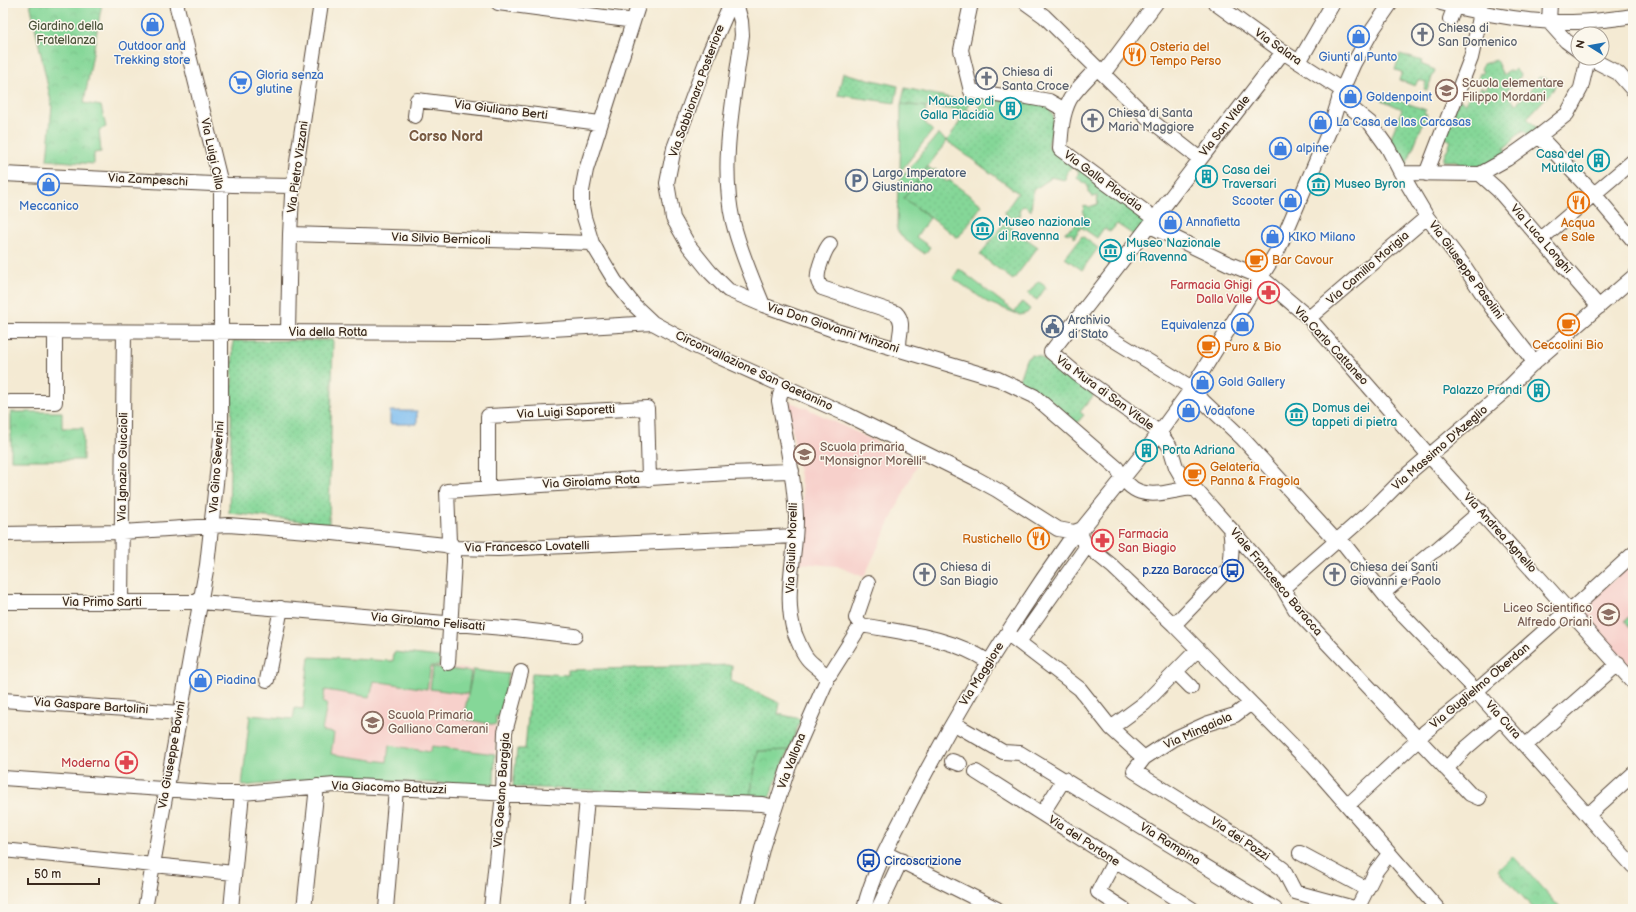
<svg xmlns="http://www.w3.org/2000/svg" width="1636" height="912" font-family="'Balsamiq Sans',sans-serif">
  <style>
    .built { fill: #f7d0cb }
    .grass { fill: #85d798; stroke: #60805b }
    .park { fill: url(#park-crowns); stroke: #60805b }
    .garden { fill: url(#garden-dots); stroke: #60805b }
    .water { fill: #7abcf0; stroke: #5a7387 }
    .lines { fill: none; stroke-linecap: round; stroke-linejoin: round }
    .minor-casing { stroke: #574739; stroke-width: 16 }
    .minor { stroke: #fff; stroke-width: 14 }
    .labels { text-anchor: middle; dominant-baseline: central; stroke-width: 3; stroke-linejoin: round; paint-order: stroke }
    .park-label { font-size: 12px; fill: #4e553c; stroke: #fbf7ec }
    .worship-label { font-size: 12px; fill: #5b616d; stroke: #fbf7ec; text-anchor: start }
    .shop-label { font-size: 12px; fill: #366cbe; stroke: #fbf7ec; text-anchor: start }
    .food-label { font-size: 12px; fill: #c56008; stroke: #fbf7ec; text-anchor: start }
    .street-label { font-size: 12px; fill: #3b2a1e; stroke: #fbf7ec }
    .education-label { font-size: 12px; fill: #785e54; stroke: #fbf7ec; text-anchor: start }
    .culture-label { font-size: 12px; fill: #0d838f; stroke: #fbf7ec; text-anchor: start }
    .service-label { font-size: 12px; fill: #4e5e75; stroke: #fbf7ec; text-anchor: start }
    .health-label { font-size: 12px; fill: #be3a42; stroke: #fbf7ec; text-anchor: end }
    .transit-label { font-size: 12px; fill: #164399; stroke: #fbf7ec; text-anchor: end }
    .quarter-label { font-size: 14px; font-weight: bold; fill: #785a41; stroke: #fbf7ec }
  </style>
  <defs>
    <pattern id="park-crowns" width="20" height="18" patternUnits="userSpaceOnUse"><rect width="20" height="18" fill="#85d798"/><path d="M2 6a3 3 0 1 1 6 0M12 15a3 3 0 1 1 6 0" fill="none" stroke="#74b983"/></pattern>
    <pattern id="garden-dots" width="8" height="8" patternUnits="userSpaceOnUse"><rect width="8" height="8" fill="#85d798"/><path d="M2 2h.1M6 6h.1" fill="none" stroke="#74b983" stroke-width="1.8" stroke-linecap="round"/></pattern>
  </defs>
  <rect width="100%" height="100%" fill="#fbf7ec"/>
  <filter id="ink" filterUnits="userSpaceOnUse"><feTurbulence type="fractalNoise" baseFrequency=".025" numOctaves="2"/><feDisplacementMap in="SourceGraphic" scale="8" xChannelSelector="R" yChannelSelector="G"/><feConvolveMatrix kernelMatrix="1 2 1 2 8 2 1 2 1" color-interpolation-filters="sRGB"/></filter>
  <filter id="wash" filterUnits="userSpaceOnUse"><feTurbulence type="fractalNoise" baseFrequency=".012" numOctaves="4" result="noise"/><feDisplacementMap in="SourceGraphic" scale="16" xChannelSelector="R" yChannelSelector="G"/><feGaussianBlur stdDeviation="0.9" result="paint"/><feColorMatrix in="noise" values="0 0 0 0 0 0 0 0 0 0 0 0 0 0 0 0 0 1.4 0 .05"/><feComposite in="paint" operator="in"/></filter>
  <g filter="url(#wash)">
    <rect width="100%" height="100%" fill="#f4ead3"/>
    <path class="built" d="M790 402 806 408 918 462 864 577 837 566 800 563 801 539 805 523 803 495 788 406Z
      M1633 562V669L1579 611Z
      M394 652 440 657 439 666 509 674 500 717 496 716 494 785 317 779 242 786 250 715 293 719 295 708 303 709 309 657 393 661Z"/>
    <path class="grass" d="M901 104 926 107 925 123 933 130 900 172Z
      M938 134 947 141 904 198 930 218 916 237 930 247 925 254 904 239 897 230 898 182Z
      M959 269 1015 312 1022 302 1030 309 1027 313 1020 315 987 302 953 278Z
      M1038 281 1046 287 1037 300 1028 294Z
      M1633 614V629L1632 630 1625 621Z
      M394 652 440 657 439 666H431L427 689 374 681 370 697 325 690 323 703 327 704 322 731 334 733 331 754 387 762 389 745 430 752 432 746 495 754 494 785 317 779 242 786 250 715 293 719 295 708 303 709 309 657 393 661Z
      M433 667 471 672 468 694 430 689Z
      M473 670 509 674 500 717 496 716V725L463 719Z"/>
    <path class="park" d="M30 3H102L84 103 101 106 106 127 99 130 101 152 94 153V164L47 160 52 106Z
      M11 412H62V428H83V460H11Z
      M789 750 769 798 750 796 758 751Z
      M1513 856 1561 909H1534L1498 870Z"/>
    <path class="garden" d="M1400 54 1422 61 1421 64 1435 70 1427 90 1424 89 1426 82 1418 80 1415 86 1399 80 1402 72 1395 70Z
      M1496 60 1503 75 1509 70 1512 72 1515 69 1521 76 1505 93 1516 104 1530 91 1539 77 1557 81 1553 90 1527 118 1539 130 1530 137 1524 130 1513 138 1514 140 1504 148 1507 153 1482 168H1458L1457 161H1442L1451 141 1444 138 1459 100 1466 103 1471 92 1477 95 1481 87 1485 89 1489 86 1478 79 1480 73 1482 74 1484 71 1481 70 1483 64Z
      M843 73 898 86 895 103 838 95Z
      M905 88 969 102 967 111 978 112 981 96 1044 105C1061 115 1052 130 1048 146L1149 219 1135 236 1117 224 1110 232 1104 228 1097 238 1081 227 1074 238 1072 234 1065 233V232L1083 220 1084 206 1089 207 1098 204 1097 196 1092 197 1088 192V186L1077 177 1079 171 1071 167 1066 174 1065 180 1050 177V179L1033 190 1031 211 1026 206 1021 207 1019 211 1021 215 1017 216 1016 222 1004 213 1018 193 947 141 967 111 901 104Z
      M1384 95 1426 110 1424 113 1427 114 1406 165 1404 164 1390 140 1402 109 1382 100Z
      M928 167 934 171 935 169 943 176 942 178 947 182 949 180 982 205 958 238 904 198Z
      M1004 223 1038 247 1013 280 980 255Z
      M1082 236 1098 248 1082 270 1065 258Z
      M333 340 329 524 229 513 233 341Z
      M1031 355 1039 356 1050 364 1052 361 1094 395 1080 412 1084 415 1076 424 1048 398 1038 391 1018 383 1026 359Z
      M732 665 731 681 780 703 778 714 801 719 789 750 758 751 750 796 513 787 517 749H525L532 673 568 675V670Z"/>
    <path class="water" d="M390 411H417V424H390Z"/>
  </g>
  <g filter="url(#ink)">
    <g class="lines">
      <defs>
        <path id="minor" d="M498 3 627 20 632 23
          M639 3 586 170 582 191V206L584 217 592 243 615 281 634 305 653 323 697 347 848 415 975 478 997 490 1058 529 1074 532 1082 529
          M731 3 710 51 674 148 667 183 673 218 689 246 710 272 728 290 763 305 836 331 998 379 1034 396 1117 468C1130 495 1147 497 1174 491 1182 490 1188 487 1196 490L1283 588 1295 609 1470 794 1479 798
          M736 3 741 21 742 35C735 96 719 161 733 222 740 251 752 278 763 305
          M971 3 961 50 971 91 1003 96 1010 94 1049 101 1065 110
          M1026 3 1044 16 1149 119 1200 159
          M1215 3 1283 52 1342 90
          M1441 3C1483 14 1528 23 1572 22 1592 22 1613 19 1633 16
          M1450 19 1455 6
          M1549 22 1566 41 1578 50
          M1549 22 1550 3
          M1299 62 1332 5 1329 3
          M1097 68C1088 78 1077 88 1070 99 1062 114 1061 132 1060 149L1155 219
          M1103 74 1156 3
          M1339 98 1370 123 1388 148 1401 173 1427 217 1462 263 1492 308 1535 363
          M415 116 417 100 600 123
          M1539 136 1594 194 1633 240
          M1401 173 1480 174 1507 159 1539 136 1567 114 1581 88 1587 63 1593 60 1618 73 1633 90
          M3 174 233 185 293 186
          M1426 174 1471 58 1481 13
          M1480 174 1498 190 1599 307
          M1150 226 1227 263 1261 277 1309 318 1426 452 1633 682
          M290 234 592 243
          M1541 239 1633 161
          M830 244C825 249 816 272 818 280 818 283 820 285 822 288L896 313C907 324 896 338 900 350
          M1078 318 1192 388 1203 401 1243 439 1337 542
          M1309 318 1427 217
          M3 331 488 333 653 323
          M288 332 290 234 292 195 321 3
          M784 386 780 395 779 401C786 440 794 477 796 516 797 555 782 595 795 634 798 641 802 652 807 658 813 666 822 669 826 677
          M10 402H55V332
          M1151 444 1192 388 1279 248 1330 129 1342 90 1354 63 1373 29 1391 3
          M488 488V416L647 408 649 479
          M1188 488 1176 467 1170 447 1160 433 1077 374 1051 352C1129 253 1205 152 1283 52
          M1082 529 1081 535 1085 544 1112 566 1174 625 1313 766 1438 909
          M3 534 122 532 228 525 333 533 445 545 454 548 498 549 795 536
          M1340 539 1391 603 1476 691 1633 866
          M868 583 856 618 861 625C905 633 951 637 989 662
          M1283 588 1373 509 1410 472 1505 391 1529 367 1633 277
          M1383 593 1431 553 1436 550 1481 511
          M121 601 124 332
          M3 602H201L515 629 575 636
          M1174 625 1229 568C1233 555 1232 542 1230 528
          M1008 634 1080 689 1111 728 1144 758
          M1019 642 1087 546
          M448 663 454 562V548L449 541 447 491 729 473 792 471
          M1176 672 1191 687
          M267 680 281 608
          M3 700 180 713
          M1251 703 1235 715 1206 724 1173 739 1144 758 1134 771 1242 839 1283 869 1295 892 1358 909
          M953 723 1003 752 1020 753 1275 909
          M1111 728 1145 703 1198 649
          M1526 745 1618 664
          M952 761 960 764
          M1446 769 1466 748 1501 718
          M976 772 1192 909
          M3 778 220 793H242L335 785 587 798 762 804 775 807
          M1348 805 1418 740 1425 732 1482 686 1564 614 1576 606 1633 554
          M1042 814 1064 779
          M1588 815 1633 774
          M3 850 234 873
          M885 853 997 909
          M1300 853 1367 889
          M1115 860 1098 892 1124 909
          M145 909 207 565 221 438V184L176 3
          M231 909 242 793
          M304 909 317 786
          M386 909 396 789
          M491 909 503 794 505 732 521 672
          M577 909 587 798
          M747 909 763 845 789 766 826 682V677L830 674 861 625
          M864 909C873 871 893 836 911 801 957 710 1011 623 1070 540L1082 529 1141 456
          M878 909 901 860
          M1357 909 1376 871 1389 854"/>
      </defs>
      <use href="#minor" class="minor-casing"/>
      <use href="#minor" class="minor"/>
    </g>
  </g>
  <defs>
    <symbol id="shop-ring" viewBox="-11 -11 22 22"><circle r="9.5" fill="#fbf7ec" stroke="#3f7fe0" stroke-width="1.5"/><path d="M-5-2.5h2.3a2.7 3.5 0 0 1 5.4 0H5L5.5 6h-11ZM-1.5-2.5h3a1.5 2.3 0 0 0-3 0Z" fill="#3f7fe0"/></symbol>
    <symbol id="church-ring" viewBox="-11 -11 22 22"><circle r="9.5" fill="#fbf7ec" stroke="#6b7280" stroke-width="1.5"/><path d="M-1.2-6h2.4v3.5h3.3v2.4h-3.3V6h-2.4V-.1h-3.3v-2.4h3.3Z" fill="#6b7280"/></symbol>
    <symbol id="restaurant-ring" viewBox="-11 -11 22 22"><circle r="9.5" fill="#fbf7ec" stroke="#e8710a" stroke-width="1.5"/><path d="M-5-6h1v4h1v-4h1v4h1v-4h1v5L-1.5 .5V6h-2V.5L-5-1ZM5-6V6H3V1.5H1.5Q1.5-4 5-6Z" fill="#e8710a"/></symbol>
    <symbol id="supermarket-ring" viewBox="-11 -11 22 22"><circle r="9.5" fill="#fbf7ec" stroke="#3f7fe0" stroke-width="1.5"/><path d="M-6-5.5h2.5l.6 2H6L4.5 2H-2.5L-4.4-4H-6ZM-1.5 3.2a1.3 1.3 0 1 0 .1 0ZM3 3.2a1.3 1.3 0 1 0 .1 0Z" fill="#3f7fe0"/></symbol>
    <symbol id="school-ring" viewBox="-11 -11 22 22"><circle r="9.5" fill="#fbf7ec" stroke="#8d6e63" stroke-width="1.5"/><path d="M0-5L7-2L0 1L-7-2ZM-4 1L0 2.5L4 1V4Q0 6-4 4Z" fill="#8d6e63"/></symbol>
    <symbol id="building-ring" viewBox="-11 -11 22 22"><circle r="9.5" fill="#fbf7ec" stroke="#0f9aa8" stroke-width="1.5"/><path d="M-4-6H4V6H1V3H-1V6H-4ZM-2.5-4.3h1.7v1.8h-1.7ZM.8-4.3h1.7v1.8H.8ZM-2.5-1h1.7V.8h-1.7ZM.8-1h1.7V.8H.8Z" fill="#0f9aa8"/></symbol>
    <symbol id="parking-ring" viewBox="-11 -11 22 22"><circle r="9.5" fill="#fbf7ec" stroke="#5c6f8a" stroke-width="1.5"/><path d="M-3.5-5.5H1a3.5 3.5 0 0 1 0 7H-1V5.5H-3.5ZM-1-3.4V-.6H.8a1.4 1.4 0 0 0 0-2.8Z" fill="#5c6f8a"/></symbol>
    <symbol id="museum-ring" viewBox="-11 -11 22 22"><circle r="9.5" fill="#fbf7ec" stroke="#0f9aa8" stroke-width="1.5"/><path d="M0-6L6-3V-2H-6V-3ZM-5-1h2V3h-2ZM-1-1h2V3h-2ZM3-1h2V3H3ZM-6 4H6V6H-6Z" fill="#0f9aa8"/></symbol>
    <symbol id="cafe-ring" viewBox="-11 -11 22 22"><circle r="9.5" fill="#fbf7ec" stroke="#e8710a" stroke-width="1.5"/><path d="M-5.5-4.5H6V0H3Q3 3.5 0 3.5H-2.5Q-5.5 3.5-5.5 0ZM3-3.2v2h1.7v-2ZM-6 4.5H4V6H-6Z" fill="#e8710a"/></symbol>
    <symbol id="pharmacy-ring" viewBox="-11 -11 22 22"><circle r="9.5" fill="#fbf7ec" stroke="#e0444e" stroke-width="1.5"/><path d="M-2-6h4v4h4v4h-4v4h-4v-4h-4v-4h4Z" fill="#e0444e"/></symbol>
    <symbol id="civic-ring" viewBox="-11 -11 22 22"><circle r="9.5" fill="#fbf7ec" stroke="#5c6f8a" stroke-width="1.5"/><path d="M-.6-6.5H3V-4.5H.6V-3L4-1V1h2V6H-6V1h2V-1L-.6-3ZM-1.2 2.5V6h2.4V2.5Z" fill="#5c6f8a"/></symbol>
    <symbol id="bus-ring" viewBox="-11 -11 22 22"><circle r="9.5" fill="#fbf7ec" stroke="#1a4fb4" stroke-width="1.5"/><path d="M-5-6H5V4H4V6H2V4H-2V6H-4V4H-5ZM-3.5-4V0h7V-4ZM-3.5 1.2v1.5H-2V1.2ZM2 1.2v1.5H3.5V1.2Z" fill="#1a4fb4"/></symbol>
  </defs>
  <g fill-rule="evenodd">
    <use href="#shop-ring" x="140" y="12" width="25" height="25"/>
    <use href="#church-ring" x="1410" y="22" width="25" height="25"/>
    <use href="#shop-ring" x="1346" y="24" width="25" height="25"/>
    <use href="#restaurant-ring" x="1122" y="42" width="25" height="25"/>
    <use href="#church-ring" x="974" y="66" width="25" height="25"/>
    <use href="#supermarket-ring" x="228" y="70" width="25" height="25"/>
    <use href="#school-ring" x="1434" y="78" width="25" height="25"/>
    <use href="#shop-ring" x="1338" y="84" width="25" height="25"/>
    <use href="#building-ring" x="998" y="96" width="25" height="25"/>
    <use href="#church-ring" x="1080" y="108" width="25" height="25"/>
    <use href="#shop-ring" x="1308" y="110" width="25" height="25"/>
    <use href="#shop-ring" x="1268" y="136" width="25" height="25"/>
    <use href="#building-ring" x="1586" y="148" width="25" height="25"/>
    <use href="#building-ring" x="1194" y="164" width="25" height="25"/>
    <use href="#parking-ring" x="844" y="168" width="25" height="25"/>
    <use href="#museum-ring" x="1306" y="172" width="25" height="25"/>
    <use href="#shop-ring" x="36" y="172" width="25" height="25"/>
    <use href="#shop-ring" x="1278" y="188" width="25" height="25"/>
    <use href="#restaurant-ring" x="1566" y="190" width="25" height="25"/>
    <use href="#shop-ring" x="1158" y="210" width="25" height="25"/>
    <use href="#museum-ring" x="970" y="216" width="25" height="25"/>
    <use href="#shop-ring" x="1260" y="224" width="25" height="25"/>
    <use href="#museum-ring" x="1098" y="238" width="25" height="25"/>
    <use href="#cafe-ring" x="1244" y="248" width="25" height="25"/>
    <use href="#pharmacy-ring" x="1256" y="280" width="25" height="25"/>
    <use href="#cafe-ring" x="1556" y="312" width="25" height="25"/>
    <use href="#shop-ring" x="1230" y="312" width="25" height="25"/>
    <use href="#civic-ring" x="1040" y="314" width="25" height="25"/>
    <use href="#cafe-ring" x="1196" y="334" width="25" height="25"/>
    <use href="#shop-ring" x="1190" y="370" width="25" height="25"/>
    <use href="#building-ring" x="1526" y="378" width="25" height="25"/>
    <use href="#shop-ring" x="1176" y="398" width="25" height="25"/>
    <use href="#museum-ring" x="1284" y="402" width="25" height="25"/>
    <use href="#building-ring" x="1134" y="438" width="25" height="25"/>
    <use href="#school-ring" x="792" y="442" width="25" height="25"/>
    <use href="#cafe-ring" x="1182" y="462" width="25" height="25"/>
    <use href="#restaurant-ring" x="1026" y="526" width="25" height="25"/>
    <use href="#pharmacy-ring" x="1090" y="528" width="25" height="25"/>
    <use href="#bus-ring" x="1220" y="558" width="25" height="25"/>
    <use href="#church-ring" x="912" y="562" width="25" height="25"/>
    <use href="#church-ring" x="1322" y="562" width="25" height="25"/>
    <use href="#school-ring" x="1596" y="602" width="25" height="25"/>
    <use href="#shop-ring" x="188" y="668" width="25" height="25"/>
    <use href="#school-ring" x="360" y="710" width="25" height="25"/>
    <use href="#pharmacy-ring" x="114" y="750" width="25" height="25"/>
    <use href="#bus-ring" x="856" y="848" width="25" height="25"/>
  </g>
  <g class="labels">
    <g class="park-label">
      <text x="66" y="26">Giardino della<tspan x="66" dy="14">Fratellanza</tspan></text>
    </g>
    <g class="worship-label">
      <text x="1438" y="28">Chiesa di<tspan x="1438" dy="14">San Domenico</tspan></text>
      <text x="1002" y="72">Chiesa di<tspan x="1002" dy="14">Santa Croce</tspan></text>
      <text x="1108" y="113">Chiesa di Santa<tspan x="1108" dy="14">Maria Maggiore</tspan></text>
      <text x="940" y="567">Chiesa di<tspan x="940" dy="14">San Biagio</tspan></text>
      <text x="1350" y="567">Chiesa dei Santi<tspan x="1350" dy="14">Giovanni e Paolo</tspan></text>
    </g>
    <g class="shop-label">
      <text x="152" y="46" text-anchor="middle">Outdoor and<tspan x="152" dy="14">Trekking store</tspan></text>
      <text x="1358" y="57" text-anchor="middle">Giunti al Punto</text>
      <text x="256" y="75">Gloria senza<tspan x="256" dy="14">glutine</tspan></text>
      <text x="1366" y="97">Goldenpoint</text>
      <text x="1336" y="122">La Casa de las Carcasas</text>
      <text x="1296" y="148">alpine</text>
      <text x="1274" y="201" text-anchor="end">Scooter</text>
      <text x="49" y="206" text-anchor="middle">Meccanico</text>
      <text x="1186" y="222">Annafietta</text>
      <text x="1288" y="237">KIKO Milano</text>
      <text x="1226" y="325" text-anchor="end">Equivalenza</text>
      <text x="1218" y="382">Gold Gallery</text>
      <text x="1204" y="411">Vodafone</text>
      <text x="216" y="680">Piadina</text>
    </g>
    <g class="food-label">
      <text x="1150" y="47">Osteria del<tspan x="1150" dy="14">Tempo Perso</tspan></text>
      <text x="1578" y="223" text-anchor="middle">Acqua<tspan x="1578" dy="14">e Sale</tspan></text>
      <text x="1272" y="260">Bar Cavour</text>
      <text x="1568" y="345" text-anchor="middle">Ceccolini Bio</text>
      <text x="1224" y="347">Puro &amp; Bio</text>
      <text x="1210" y="467">Gelateria<tspan x="1210" dy="14">Panna &amp; Fragola</tspan></text>
      <text x="1022" y="539" text-anchor="end">Rustichello</text>
    </g>
    <g class="street-label">
      <text transform="translate(1278 47) rotate(35)">Via Salara</text>
      <text transform="translate(697 91) rotate(-70)">Via Sabbionara Posteriore</text>
      <text transform="translate(501 110) rotate(7)">Via Giuliano Berti</text>
      <text transform="translate(1225 126) rotate(-52)">Via San Vitale</text>
      <text transform="translate(212 154) rotate(78)">Via Luigi Cilla</text>
      <text transform="translate(298 167) rotate(-82)">Via Pietro Vizzani</text>
      <text transform="translate(148 180) rotate(3)">Via Zampeschi</text>
      <text transform="translate(1103 181) rotate(36)">Via Galla Placidia</text>
      <text transform="translate(441 239) rotate(2)">Via Silvio Bernicoli</text>
      <text transform="translate(1541 239) rotate(49)">Via Luca Longhi</text>
      <text transform="translate(1368 268) rotate(-41)">Via Camillo Morigia</text>
      <text transform="translate(1466 270) rotate(54)">Via Giuseppe Pasolini</text>
      <text transform="translate(833 328) rotate(18)">Via Don Giovanni Minzoni</text>
      <text x="328" y="332">Via della Rotta</text>
      <text transform="translate(1331 346) rotate(47)">Via Carlo Cattaneo</text>
      <text transform="translate(754 371) rotate(25)">Circonvallazione San Gaetanino</text>
      <text transform="translate(1105 393) rotate(36)">Via Mura di San Vitale</text>
      <text transform="translate(566 412) rotate(-3)">Via Luigi Saporetti</text>
      <text transform="translate(1440 448) rotate(-41)">Via Massimo D'Azeglio</text>
      <text transform="translate(123 467) rotate(-89)">Via Ignazio Guiccioli</text>
      <text transform="translate(217 467) rotate(-86)">Via Gino Severini</text>
      <text transform="translate(591 482) rotate(-3)">Via Girolamo Rota</text>
      <text transform="translate(1500 533) rotate(48)">Via Andrea Agnello</text>
      <text transform="translate(527 547) rotate(-1)">Via Francesco Lovatelli</text>
      <text transform="translate(792 548) rotate(-88)">Via Giulio Morelli</text>
      <text transform="translate(1276 582) rotate(50)">Viale Francesco Baracca</text>
      <text x="102" y="602">Via Primo Sarti</text>
      <text transform="translate(428 622) rotate(5)">Via Girolamo Felisatti</text>
      <text transform="translate(982 674) rotate(-58)">Via Maggiore</text>
      <text transform="translate(1480 686) rotate(-40)">Via Guglielmo Oberdan</text>
      <text transform="translate(91 706) rotate(4)">Via Gaspare Bartolini</text>
      <text transform="translate(1503 720) rotate(48)">Via Cura</text>
      <text transform="translate(1198 731) rotate(-24)">Via Mingaiola</text>
      <text transform="translate(172 755) rotate(-80)">Via Giuseppe Bovini</text>
      <text transform="translate(792 761) rotate(-69)">Via Vallona</text>
      <text transform="translate(389 788) rotate(2)">Via Giacomo Battuzzi</text>
      <text transform="translate(502 790) rotate(-86)">Via Gaetano Bargigia</text>
      <text transform="translate(1240 839) rotate(34)">Via dei Pozzi</text>
      <text transform="translate(1084 841) rotate(33)">Via del Portone</text>
      <text transform="translate(1170 844) rotate(32)">Via Rampina</text>
    </g>
    <g class="education-label">
      <text x="1462" y="83">Scuola elementare<tspan x="1462" dy="14">Filippo Mordani</tspan></text>
      <text x="820" y="447">Scuola primaria<tspan x="820" dy="14">"Monsignor Morelli"</tspan></text>
      <text x="1592" y="608" text-anchor="end">Liceo Scientifico<tspan x="1592" dy="14">Alfredo Oriani</tspan></text>
      <text x="388" y="715">Scuola Primaria<tspan x="388" dy="14">Galliano Camerani</tspan></text>
    </g>
    <g class="culture-label">
      <text x="994" y="101" text-anchor="end">Mausoleo di<tspan x="994" dy="14">Galla Placidia</tspan></text>
      <text x="1584" y="154" text-anchor="end">Casa del<tspan x="1584" dy="14">Mutilato</tspan></text>
      <text x="1222" y="170">Casa dei<tspan x="1222" dy="14">Traversari</tspan></text>
      <text x="1334" y="184">Museo Byron</text>
      <text x="998" y="222">Museo nazionale<tspan x="998" dy="14">di Ravenna</tspan></text>
      <text x="1126" y="243">Museo Nazionale<tspan x="1126" dy="14">di Ravenna</tspan></text>
      <text x="1522" y="390" text-anchor="end">Palazzo Prandi</text>
      <text x="1312" y="408">Domus dei<tspan x="1312" dy="14">tappeti di pietra</tspan></text>
      <text x="1162" y="450">Porta Adriana</text>
    </g>
    <g class="service-label">
      <text x="872" y="173">Largo Imperatore<tspan x="872" dy="14">Giustiniano</tspan></text>
      <text x="1068" y="320">Archivio<tspan x="1068" dy="14">di Stato</tspan></text>
    </g>
    <g class="health-label">
      <text x="1252" y="285">Farmacia Ghigi<tspan x="1252" dy="14">Dalla Valle</tspan></text>
      <text x="1118" y="534" text-anchor="start">Farmacia<tspan x="1118" dy="14">San Biagio</tspan></text>
      <text x="110" y="763">Moderna</text>
    </g>
    <g class="transit-label">
      <text x="1218" y="570">p.zza Baracca</text>
      <text x="884" y="861" text-anchor="start">Circoscrizione</text>
    </g>
    <g class="quarter-label">
      <text x="446" y="136">Corso Nord</text>
    </g>
  </g>
  <rect width="1636" height="912" fill="none" stroke="#fbf7ec" stroke-width="16"/>
  <g transform="translate(1590 46) rotate(281)"><circle r="19" fill="#fbf7ec" stroke="#aea59a"/>
  <path d="M0-3L7 15L0 10L-7 15Z" fill="#1f6fb2"/>
  <text y="-6" font-size="11" font-weight="bold" text-anchor="middle" fill="#3b2a1e">N</text>
  </g>
  <path d="M28 878v6h71v-6" fill="none" stroke="#3b2a1e" stroke-width="2"/>
  <text x="34" y="878" font-size="12" fill="#3b2a1e" stroke="#fbf7ec" stroke-width="3" paint-order="stroke">50 m</text>
</svg>
